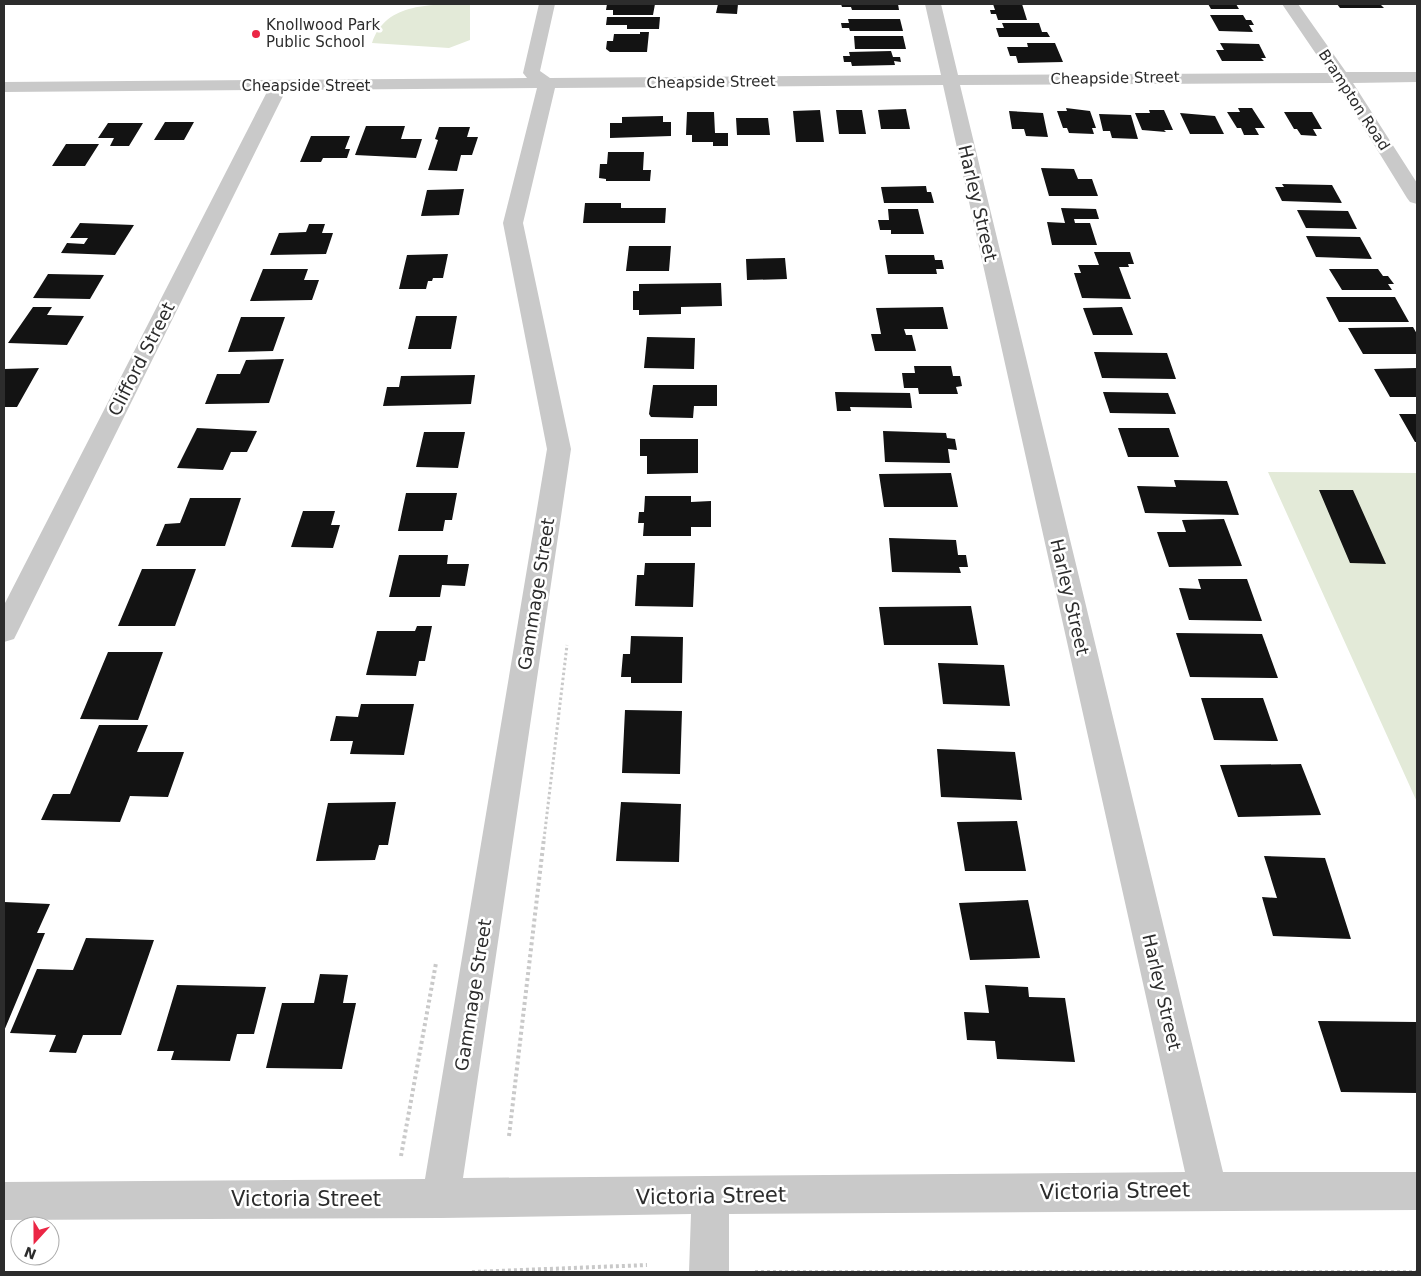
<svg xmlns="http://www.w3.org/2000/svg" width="1421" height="1276" font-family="'DejaVu Sans',sans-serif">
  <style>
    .green { fill: #e3ead8 }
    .building { fill: #131313 }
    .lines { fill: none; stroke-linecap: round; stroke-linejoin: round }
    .path-far1 { stroke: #c9c9c9; stroke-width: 3; stroke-dasharray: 2.5 2.5; stroke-linecap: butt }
    .path { stroke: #c9c9c9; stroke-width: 4; stroke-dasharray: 3 3; stroke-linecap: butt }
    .minor { fill: #c9c9c9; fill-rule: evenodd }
    .poi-dot { fill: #eb2645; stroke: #fff; stroke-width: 2 }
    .labels { text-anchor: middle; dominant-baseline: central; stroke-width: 5; stroke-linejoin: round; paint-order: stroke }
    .far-poi-label { font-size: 15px; fill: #2c2c2c; stroke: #fff; text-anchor: start }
    .far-street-label { font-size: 15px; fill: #2c2c2c; stroke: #fff }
    .street-label { font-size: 18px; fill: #2c2c2c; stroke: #fff }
    .near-street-label { font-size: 21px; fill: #2c2c2c; stroke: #fff }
  </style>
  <rect width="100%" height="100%" fill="#fff"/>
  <path class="green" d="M470 4V40L449 48 372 43C386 1 433 5 470 4Z
    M1268 472 1417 473V802Z"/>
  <path class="building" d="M607 4H655L653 15H613V10H606Z
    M718 4H738L737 14 716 13Z
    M841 4H898L899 10H852L851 7H842Z
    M993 4H1022L1027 20H998L996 14H991L990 10H995Z
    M1208 4H1236L1239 9H1211Z
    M1337 4H1380L1384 8H1340Z
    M1210 15H1243L1246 20H1251L1254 25H1249L1253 32 1219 31Z
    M607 17H660L659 29H627V25H606Z
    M848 19H900L903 31H850L849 28H842L841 23H849Z
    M1002 23H1039L1042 32H1047L1050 37H999L996 28H1004Z
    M640 32H649L647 52H610L606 49 607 41H613L614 34H640Z
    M854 36H903L906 49H855Z
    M1027 43H1055L1063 62 1018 63 1016 56H1010L1007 47H1028Z
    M1220 43 1259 44 1266 58H1261L1264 61H1222L1216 50H1224Z
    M891 51 893 57H900L901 62 894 61 895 65 852 66 851 62H844L843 56H850L849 52Z
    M1066 108 1090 111 1096 128H1092L1094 134 1069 133 1067 128H1063L1057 111H1067Z
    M1238 108H1252L1265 128H1255L1259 135H1244L1241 128H1237L1227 112H1240Z
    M906 109 910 129H881L878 110Z
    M820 110 824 142H796L793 111Z
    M836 110H862L866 134H839Z
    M1149 110H1164L1173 130H1164L1166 132 1142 130 1135 113H1150Z
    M1009 111 1043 113 1048 137 1026 136 1024 129H1012Z
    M687 112H714L715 133H728V146H713V142H692V135H686Z
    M1284 112H1312L1322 129H1313L1317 136 1301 135 1297 129H1294Z
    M1180 113 1215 116 1224 134H1190Z
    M1099 114 1131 115 1138 139 1112 138 1110 131H1103Z
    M663 116V122H671V136L610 138V123H622V117Z
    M736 118H768L770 135H737Z
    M165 122H194L184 140H154Z
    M108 123H143L129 146H110L114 138H98Z
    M366 126H405L401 139H422L416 158 355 155Z
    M439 127H470L467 137H478L472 155H461L457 171 428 170 438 140 435 139Z
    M311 136H350L345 149H350L347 158H323L321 162H300Z
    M66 144H99L85 166H52Z
    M608 152H644L643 170H651L650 181H606V179L599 178 600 164H607Z
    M1041 168 1074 169 1078 179H1092L1098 196H1049Z
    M1282 184 1332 185 1342 203 1282 201 1275 187H1284Z
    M926 186 927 192H931L934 203H884L881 187Z
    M464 189 459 215 421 216 427 190Z
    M585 203H621V208H666L665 223H583Z
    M1061 208 1096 209 1099 219H1074L1075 223H1090L1097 245H1052L1047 222 1065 223Z
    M888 209H918L924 234H891V230H880L878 220H889Z
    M1297 210 1348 211 1357 229 1306 228Z
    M80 223 134 225 115 255 61 253 67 243 84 244 88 238H70Z
    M309 224H325L322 233H333L326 254 270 255 279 233 306 232Z
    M1306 236 1360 237 1372 259 1316 257Z
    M629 246H671L669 271H626Z
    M1094 252H1130L1134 264H1128L1129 267H1119L1131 299 1082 298 1074 273H1081L1078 265H1099Z
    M448 254 443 278H433L432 281H428L426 289H399L407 255Z
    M885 255H934L935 260H942L944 269H936L937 274H888Z
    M785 258 787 279 747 280 746 259Z
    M263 269H308L304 280H319L312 300 250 301Z
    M1329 269H1378L1383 276H1388L1394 284H1388L1392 290H1342Z
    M48 274 104 275 90 299 33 298Z
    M721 283 722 306 681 307V314L639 315V310H633V291H639V284Z
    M1326 297H1395L1409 322H1339Z
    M33 307H52L47 315 84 316 67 345 8 343Z
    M943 307 948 329H904L906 335H912L916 351H875L871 334H881L876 308Z
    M1122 307 1133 335H1093L1083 308Z
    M416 316H457L451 349H408Z
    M241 317H285L273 351 228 352Z
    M1413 327 1417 334V354H1363L1348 328Z
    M647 337 695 338 694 369 644 368Z
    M1094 352 1167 353 1176 379 1102 378Z
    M284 359 269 403 205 404 217 374H240L246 360Z
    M914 366H951L953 376H960L962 386 956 387 958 394H919L918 388H904L902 373H915Z
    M39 368 17 407H4V369Z
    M1417 368V397H1390L1374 369Z
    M475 375 471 404 383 406 387 387H399L401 376Z
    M653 385H717V406H694L693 418 651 417 649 414Z
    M835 392 910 393 912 408 850 407 851 411H837Z
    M1103 392 1168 393 1176 414 1110 413Z
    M1399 414H1417V442H1415Z
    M197 428 257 431 247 452H231L223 470 177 468Z
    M1118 428H1169L1179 457H1128Z
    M883 431 946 433 947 438 955 439 957 450 948 449 950 463 885 462Z
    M424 432H465L458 468 416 467Z
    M640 439H698V473L647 474V456H640Z
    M951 473 958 507H884L879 474Z
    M1174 480 1227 481 1239 515 1145 513 1137 486 1176 487Z
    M1319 490H1353L1386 564 1350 563Z
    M406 493H457L452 520H445L443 531H398Z
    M645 496H691V502L711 501V527H691V536H643L644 523H638L639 512H644Z
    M190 498H241L225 546H156L165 524 180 523Z
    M303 511H335L331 525H340L333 548 291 547Z
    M1224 519 1242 566 1169 567 1157 532H1186L1182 520Z
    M889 538 956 540 958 555H966L968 567H959L961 573 892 572Z
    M399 555H448L447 564H469L465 586 442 585 440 597H389Z
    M645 563H695L693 607 635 606 637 575H644Z
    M142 569H196L175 626H118Z
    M1198 579H1247L1262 621 1189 620 1179 588 1201 589Z
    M971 606 978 645H884L879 607Z
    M417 626H432L425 661H419L416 676 366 675 377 631H415Z
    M1176 633 1262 634 1278 678 1190 677Z
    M631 636 683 637 682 683H631V677H621L623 654H630Z
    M108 652H163L138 720 80 719Z
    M938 663 1004 665 1010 706 943 704Z
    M1201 698H1263L1278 741 1214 740Z
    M361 704H414L404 755 350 754 353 741H330L336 716 358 717Z
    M625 710 682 711 680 774 622 773Z
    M99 725H148L137 752H184L168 797 130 796 120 822 41 820 53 794H70Z
    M937 749 1015 752 1022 800 941 797Z
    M1301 764 1321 815 1238 817 1220 765Z
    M396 802 388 845H379L375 860 316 861 328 803Z
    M621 802 681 804 679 862 616 861Z
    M1017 821 1026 871H965L957 822Z
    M1264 856 1325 858 1351 939 1273 936 1262 897 1277 898Z
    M1028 900 1040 958 970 960 959 903Z
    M4 902 50 904 37 933H45L4 1031Z
    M86 938 154 940 121 1035H83L76 1053 49 1052 56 1035 10 1033 37 969 73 970Z
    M320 974 348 975 343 1003H356L342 1069 266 1068 282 1003H314Z
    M177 985 266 987 254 1034H237L230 1061 171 1060 174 1051H157Z
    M985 985 1028 987 1029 997 1065 998 1075 1062 997 1059 995 1041 967 1040 964 1012 989 1013Z
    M1318 1021 1417 1022V1093L1341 1092Z"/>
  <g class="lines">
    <path class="path-far1" d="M544 839 567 645"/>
    <path class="path" d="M509 1136 544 838
      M401 1156 436 963
      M472 1272 647 1265
      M755 1272H1417"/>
    <path class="minor" d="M539 4H555L540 71 550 78 941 75 925 4H941L958 75 1329 73 1282 4H1298L1346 72H1417V82L1353 83 1417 183V204L1410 202 1407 198 1336 83 960 85 1223 1172H1417V1210L729 1214V1272H689L691 1214 441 1218 4 1220V1182L425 1179 547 449 503 223 537 88 286 90 18 631 14 639 4 642V605L268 90 4 92V82L527 78 523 73ZM943 85 1185 1172 463 1178 571 449 523 223 555 88Z"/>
  </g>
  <circle class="poi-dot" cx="256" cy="34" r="5"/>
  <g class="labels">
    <g class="far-poi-label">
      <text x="266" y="25">Knollwood Park<tspan x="266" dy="17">Public School</tspan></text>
    </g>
    <g class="far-street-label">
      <text transform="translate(1115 78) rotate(-1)">Cheapside Street</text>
      <text transform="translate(711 82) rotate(-1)">Cheapside Street</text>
      <text x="306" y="86">Cheapside Street</text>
      <text transform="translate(1354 100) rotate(57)">Brampton Road</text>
    </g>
    <g class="street-label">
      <text transform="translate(978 203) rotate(77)">Harley Street</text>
      <text transform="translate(141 359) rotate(-63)">Clifford Street</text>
      <text transform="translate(536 594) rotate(-81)">Gammage Street</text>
      <text transform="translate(1070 597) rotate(77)">Harley Street</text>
      <text transform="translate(1162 992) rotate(77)">Harley Street</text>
      <text transform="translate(473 995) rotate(-81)">Gammage Street</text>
    </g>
    <g class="near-street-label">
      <text transform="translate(1115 1191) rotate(-1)">Victoria Street</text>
      <text transform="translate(711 1196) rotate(-1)">Victoria Street</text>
      <text x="306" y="1199">Victoria Street</text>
    </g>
  </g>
  <rect width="1421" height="1276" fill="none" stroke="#2c2c2c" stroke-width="10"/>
  <g transform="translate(35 1241) rotate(201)"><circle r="24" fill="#ffffff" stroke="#ababab"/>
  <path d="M0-4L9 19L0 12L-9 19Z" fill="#eb2645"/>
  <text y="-8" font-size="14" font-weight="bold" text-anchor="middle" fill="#2c2c2c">N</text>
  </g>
</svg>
